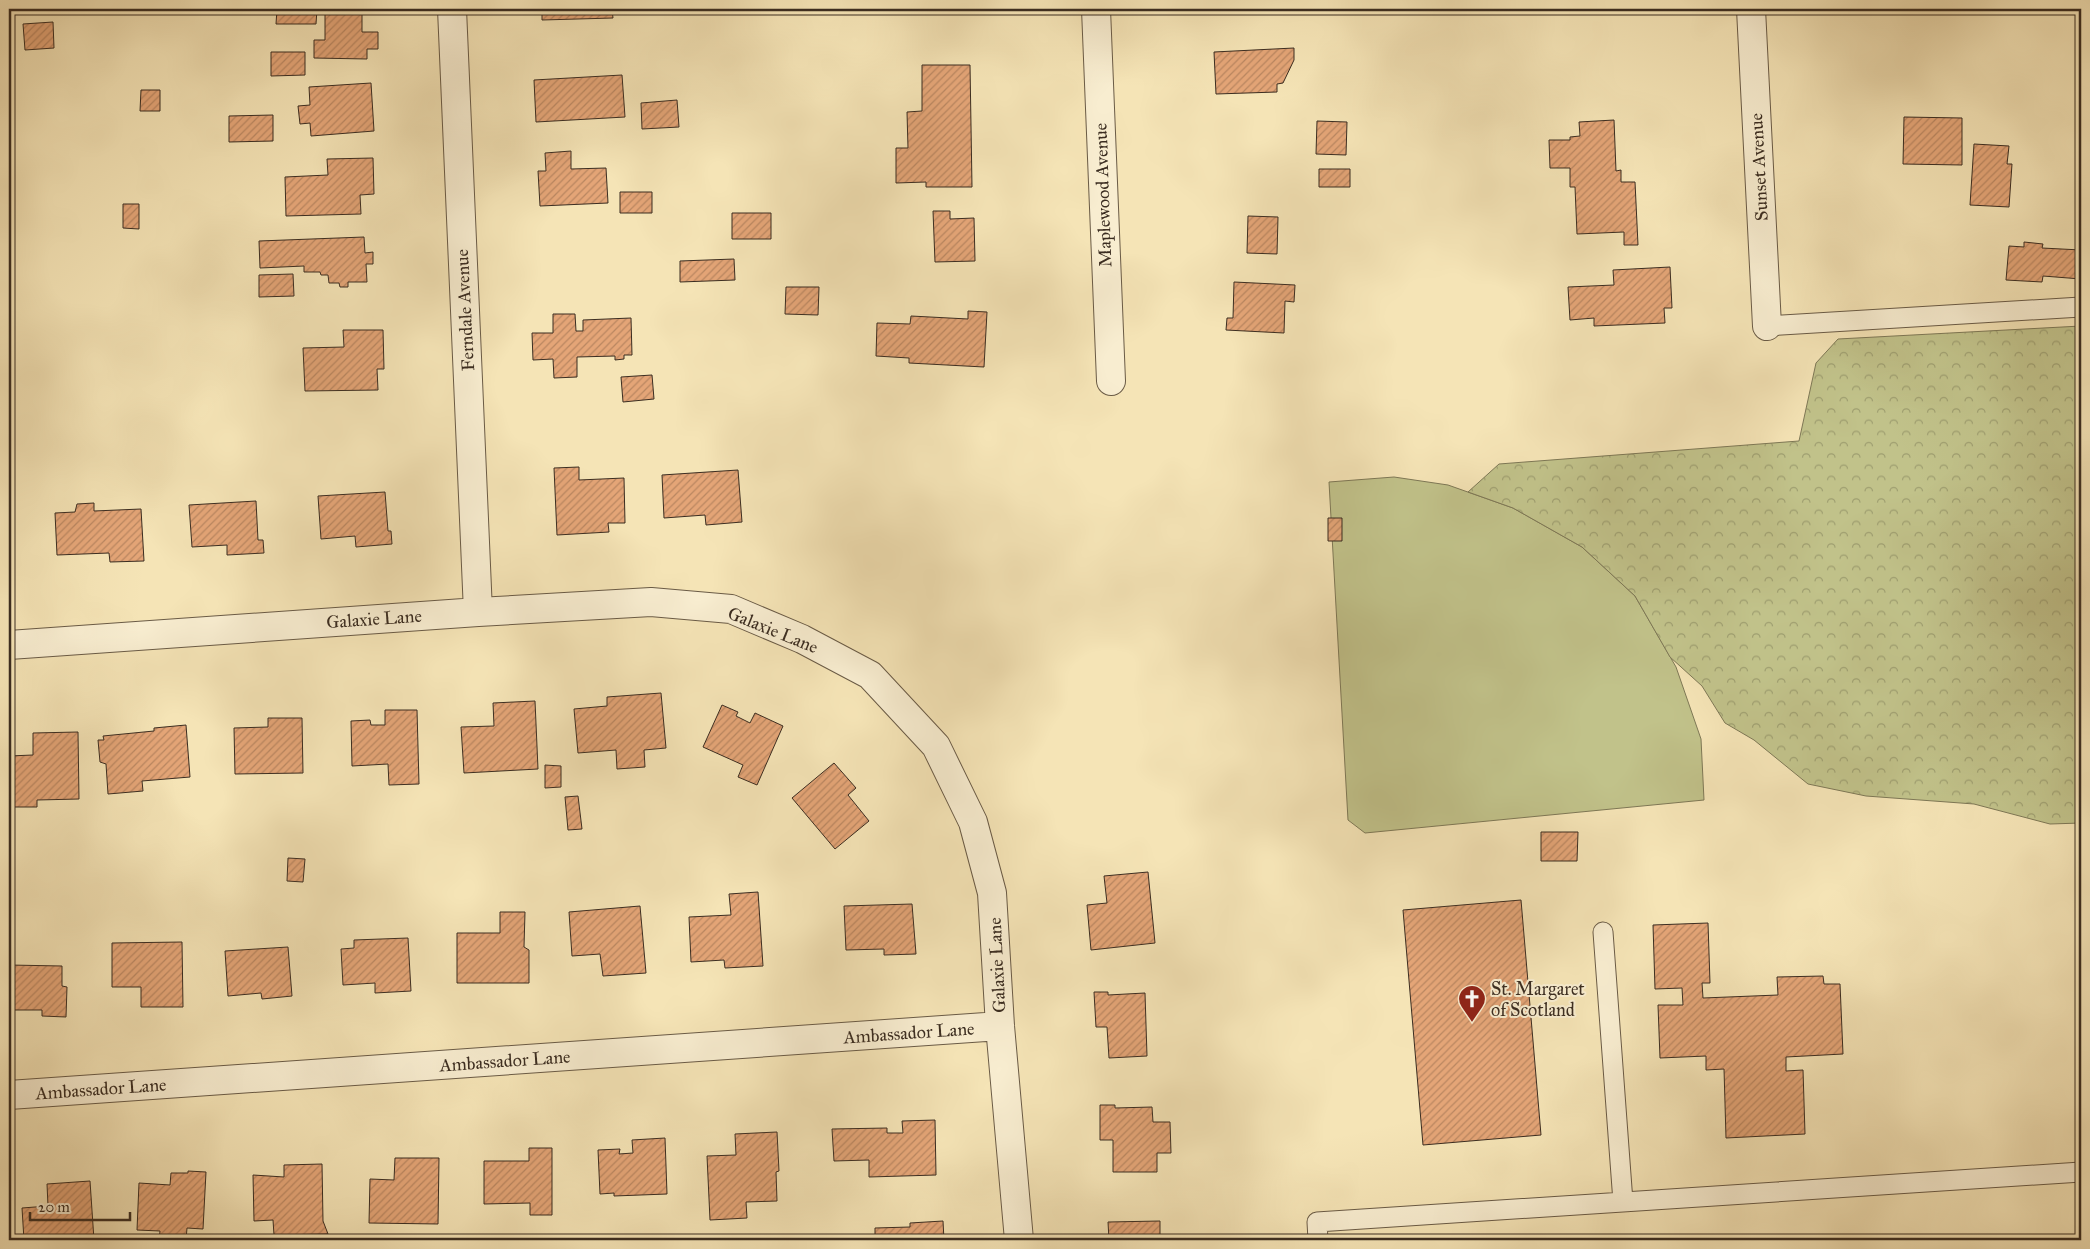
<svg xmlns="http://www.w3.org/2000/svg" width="2090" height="1249" font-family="'IM FELL Great Primer',serif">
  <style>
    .grass { fill: #c1c28a; stroke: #7e7856 }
    .forest { fill: url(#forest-crowns); stroke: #7e7856 }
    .building { fill: url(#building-hatch); stroke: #3b2d21 }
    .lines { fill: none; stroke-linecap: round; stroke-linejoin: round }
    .service-casing { stroke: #6a5b46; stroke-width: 21 }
    .minor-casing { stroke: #6a5b46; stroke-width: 30 }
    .service { stroke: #f8edd0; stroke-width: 19 }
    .minor { stroke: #f8edd0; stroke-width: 28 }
    .labels { text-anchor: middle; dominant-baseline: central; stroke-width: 4; stroke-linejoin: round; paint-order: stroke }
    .street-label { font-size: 18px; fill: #3b2d21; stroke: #f8edd0 }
    .poi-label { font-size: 18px; fill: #3b2d21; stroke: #f8edd0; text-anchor: start }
  </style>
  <defs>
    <pattern id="forest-crowns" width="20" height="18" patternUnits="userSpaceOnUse" patternTransform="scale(1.25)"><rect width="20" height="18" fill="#c1c28a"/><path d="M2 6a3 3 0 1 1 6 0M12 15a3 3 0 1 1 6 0" fill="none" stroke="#9e9e70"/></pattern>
    <pattern id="building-hatch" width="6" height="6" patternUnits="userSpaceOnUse" patternTransform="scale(1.25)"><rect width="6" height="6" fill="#e4a577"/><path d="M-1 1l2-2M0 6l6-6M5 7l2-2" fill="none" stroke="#ba8761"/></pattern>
  </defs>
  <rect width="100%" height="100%" fill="#f5e4b6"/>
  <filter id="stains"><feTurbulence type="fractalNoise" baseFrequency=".004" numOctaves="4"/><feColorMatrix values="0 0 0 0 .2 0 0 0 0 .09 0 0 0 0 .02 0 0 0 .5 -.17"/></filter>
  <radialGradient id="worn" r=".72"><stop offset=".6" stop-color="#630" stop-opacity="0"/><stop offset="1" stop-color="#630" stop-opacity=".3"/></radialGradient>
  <path class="grass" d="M1394 477 1448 485 1513 508 1582 547 1635 596 1676 667 1701 739 1704 800 1365 833 1348 820 1329 482Z"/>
  <path class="forest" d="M2081 326V823L2050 824 1974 804 1866 796 1808 784 1754 740 1725 723 1702 686 1670 657 1635 596 1582 547 1513 508 1468 492 1499 464 1799 441 1816 363 1838 339Z"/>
  <path class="building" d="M277 9H317L316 24H276Z
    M542 9H612L613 18 542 20Z
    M1938 9H1958V13L1938 11Z
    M325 10H362V32H378V49H367V59L314 58V40H325Z
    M53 22 54 48 25 50 23 24Z
    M1294 48V60L1283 83 1277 84V92L1216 94 1214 52Z
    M271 52H305V75L271 76Z
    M922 65H970L972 187H926V182L896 183V148H908L907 112 922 111Z
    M622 75 625 117 536 122 534 80Z
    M371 83 374 131 311 136 310 123 300 124 298 106 310 105 309 87Z
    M141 90H160V111H140Z
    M677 100 679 127 642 129 641 103Z
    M273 115V141L229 142V116Z
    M1904 117 1962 118V165L1903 164Z
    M1614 120 1616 171 1621 170V182H1635L1638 245H1624V232L1577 234 1575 187H1570V168H1550L1549 140H1570V137L1580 136 1579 122Z
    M1317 121 1347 122 1346 155 1316 154Z
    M1974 144 2009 146 2007 164H2012L2009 207 1970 205Z
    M571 151V169L606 168 608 203 540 206 538 171H546L545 153Z
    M373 158 374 194 360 195 361 214 286 216 285 177 328 175 327 159Z
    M1319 169H1350V187H1319Z
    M620 192H652V213H620Z
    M123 204H139V229L123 228Z
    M933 211H950V219L974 218 975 261 935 262Z
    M732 213H771V239H732Z
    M1248 216 1278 217 1277 254 1247 253Z
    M364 237 365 253 373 252V264H366L367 282H348V287H340L339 283H329L328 275H321L320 272H304V266L260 268 259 241Z
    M2024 242 2043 244 2042 248 2081 250V279L2043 276 2042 282 2006 280 2009 246 2024 247Z
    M734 259 735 280 680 282V261Z
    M1670 267 1672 308H1664L1665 323 1594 326V318L1570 320 1568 287 1614 285 1613 270Z
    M293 274 294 296 259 297V275Z
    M1234 282 1295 285 1294 302 1285 301 1284 333 1226 330 1227 318H1233Z
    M786 287H819L818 315 785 314Z
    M968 311 987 312 984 367 909 363V358L876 356 877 323 910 324 911 316 968 319Z
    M553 314H575L576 331H583V320L631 318 632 355H624V359L615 360V356L577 357V377L554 378 553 359 533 360 532 333H553Z
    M343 330H383L384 369H377L378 390 305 391 303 348 344 347Z
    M652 375 654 399 623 402 621 377Z
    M579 467V480L624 478 625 523H608L609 532 557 535 554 468Z
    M738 470 742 522 706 525 705 515 664 518 662 475Z
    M385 492 388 531H391L392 544 356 547 355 536 321 539 318 496Z
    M256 501 258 540H263L264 553 227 555V545L192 547 189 505Z
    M94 503V511L141 509 144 561 110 562 109 553 57 555 55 513 75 512 77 504Z
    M1328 518H1342V541H1328Z
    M661 693 666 748 644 750 645 767 617 769 616 750 578 753 574 709 607 706V697Z
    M535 701 538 769 464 773 461 727 494 726 493 703Z
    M722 705 738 712 736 716 750 723 755 713 783 726 757 785 738 777 743 765 703 747Z
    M385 710H417L419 784 389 785 388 764 352 766 351 721 370 720 371 725H385Z
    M268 718H302L303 773 235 774 234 728 268 727Z
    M186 725 190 777 142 781 143 791 108 794 106 764 100 762 98 740H104L103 736 154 731V728Z
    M78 732 79 799 37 800V807H9V756L33 755V733Z
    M834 763 856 788 848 795 869 821 835 849 792 798Z
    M545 765 561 766V787L545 788Z
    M578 796 582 829 568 830 565 797Z
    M1541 832H1578L1577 861H1541Z
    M288 858 305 859 303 882 287 881Z
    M1148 872 1155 943 1091 950 1087 905 1107 903 1104 876Z
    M758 892 763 966 725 968 724 960 691 962 689 917 731 915 729 894Z
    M1521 900 1541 1135 1423 1145 1403 910Z
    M912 904 916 954 884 955V949L846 950 844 906Z
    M640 906 646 973 603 976 600 954 572 956 569 912Z
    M500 912H525L524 947 529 950V983H457V933H500Z
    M1708 923 1710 983H1702L1703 998 1778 995 1777 977 1823 976 1824 984H1840L1843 1054 1786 1057V1071L1803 1070 1805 1134 1726 1138 1724 1069 1706 1070V1056L1660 1058 1658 1005H1683L1682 988 1655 989 1653 925Z
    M408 938 411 991 375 993V983L343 985 341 949 354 948V940Z
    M182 942 183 1007H141V987H112V943Z
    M288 947 292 996 262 999 261 993 228 996 225 951Z
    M9 965 62 966V986L67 987 66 1017 42 1016V1010H9Z
    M1094 992H1108V995L1145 993 1147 1056 1109 1058 1107 1027H1096Z
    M1100 1105H1115V1108L1152 1107 1153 1122H1170L1171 1153H1157V1172H1113V1140H1100Z
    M935 1120 936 1175 869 1177V1160L834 1161 832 1129 887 1128V1133H903L902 1121Z
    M777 1132 779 1171 776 1172 777 1201 746 1202 747 1218 710 1220 707 1156 736 1155 735 1134Z
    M665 1138 667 1194 614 1196V1193L600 1194 598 1150 620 1149 619 1154 633 1153 632 1140Z
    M529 1148H552V1215H530V1203L484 1204V1161H529Z
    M395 1158H439L438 1224 369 1223 370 1179 394 1180Z
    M322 1164 323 1221 328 1234 274 1235 273 1220 254 1221 253 1175 284 1177V1165Z
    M188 1171 206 1172 203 1229 187 1228 186 1240H159L160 1231 137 1230 139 1183 170 1185 171 1173H188Z
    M90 1181 94 1240H24L22 1208 48 1206 47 1184Z
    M943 1221 944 1240H875V1228L910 1227V1223Z
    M1160 1221V1240H1109L1108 1222Z"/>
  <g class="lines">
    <defs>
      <path id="service" d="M1767 326 2081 307
        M1603 932 1623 1202
        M1318 1240 1317 1222 2081 1172"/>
      <path id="minor" d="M452 9 478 612
        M1096 9 1111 381
        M1751 9 1767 326
        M9 645 478 612 651 602 731 609 802 639 870 675 936 746 973 822 992 893 1000 1026 1019 1240
        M9 1095 1000 1026"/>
    </defs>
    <use href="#service" class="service-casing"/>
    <use href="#minor" class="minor-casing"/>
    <use href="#service" class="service"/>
    <use href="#minor" class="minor"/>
  </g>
  <defs>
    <symbol id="church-pin" viewBox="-11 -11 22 30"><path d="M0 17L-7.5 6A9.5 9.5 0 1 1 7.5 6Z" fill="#8f2418" stroke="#f8edd0"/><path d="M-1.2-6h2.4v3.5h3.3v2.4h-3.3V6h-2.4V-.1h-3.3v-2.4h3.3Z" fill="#fff"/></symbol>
  </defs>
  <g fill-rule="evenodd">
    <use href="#church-pin" x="1456" y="983" width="32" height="43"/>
  </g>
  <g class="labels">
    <g class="street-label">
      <text transform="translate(1759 167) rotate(-93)">Sunset Avenue</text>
      <text transform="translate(1103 195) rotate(-92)">Maplewood Avenue</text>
      <text transform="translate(465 310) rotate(-93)">Ferndale Avenue</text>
      <text transform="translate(374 619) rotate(-4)">Galaxie Lane</text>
      <text transform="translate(773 630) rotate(22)">Galaxie Lane</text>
      <text transform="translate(997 965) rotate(-93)">Galaxie Lane</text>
      <text transform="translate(909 1033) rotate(-4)">Ambassador Lane</text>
      <text transform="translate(505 1061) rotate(-4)">Ambassador Lane</text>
      <text transform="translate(101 1089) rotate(-4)">Ambassador Lane</text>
    </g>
    <g class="poi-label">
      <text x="1491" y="989">St. Margaret<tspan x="1491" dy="21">of Scotland</tspan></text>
    </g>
  </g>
  <rect width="2090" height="1249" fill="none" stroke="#f5e4b6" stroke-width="30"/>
  <rect x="10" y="10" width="2070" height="1229" fill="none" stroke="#3b2d21" stroke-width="2.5"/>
  <rect x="15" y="15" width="2060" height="1219" fill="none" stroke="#3b2d21"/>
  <path d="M30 1212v8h100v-8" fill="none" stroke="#3b2d21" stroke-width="2.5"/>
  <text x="38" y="1212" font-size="15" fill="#3b2d21" stroke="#f8edd0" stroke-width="4" paint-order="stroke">20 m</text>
  <rect width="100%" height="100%" filter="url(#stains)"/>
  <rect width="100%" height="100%" fill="url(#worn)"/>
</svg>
